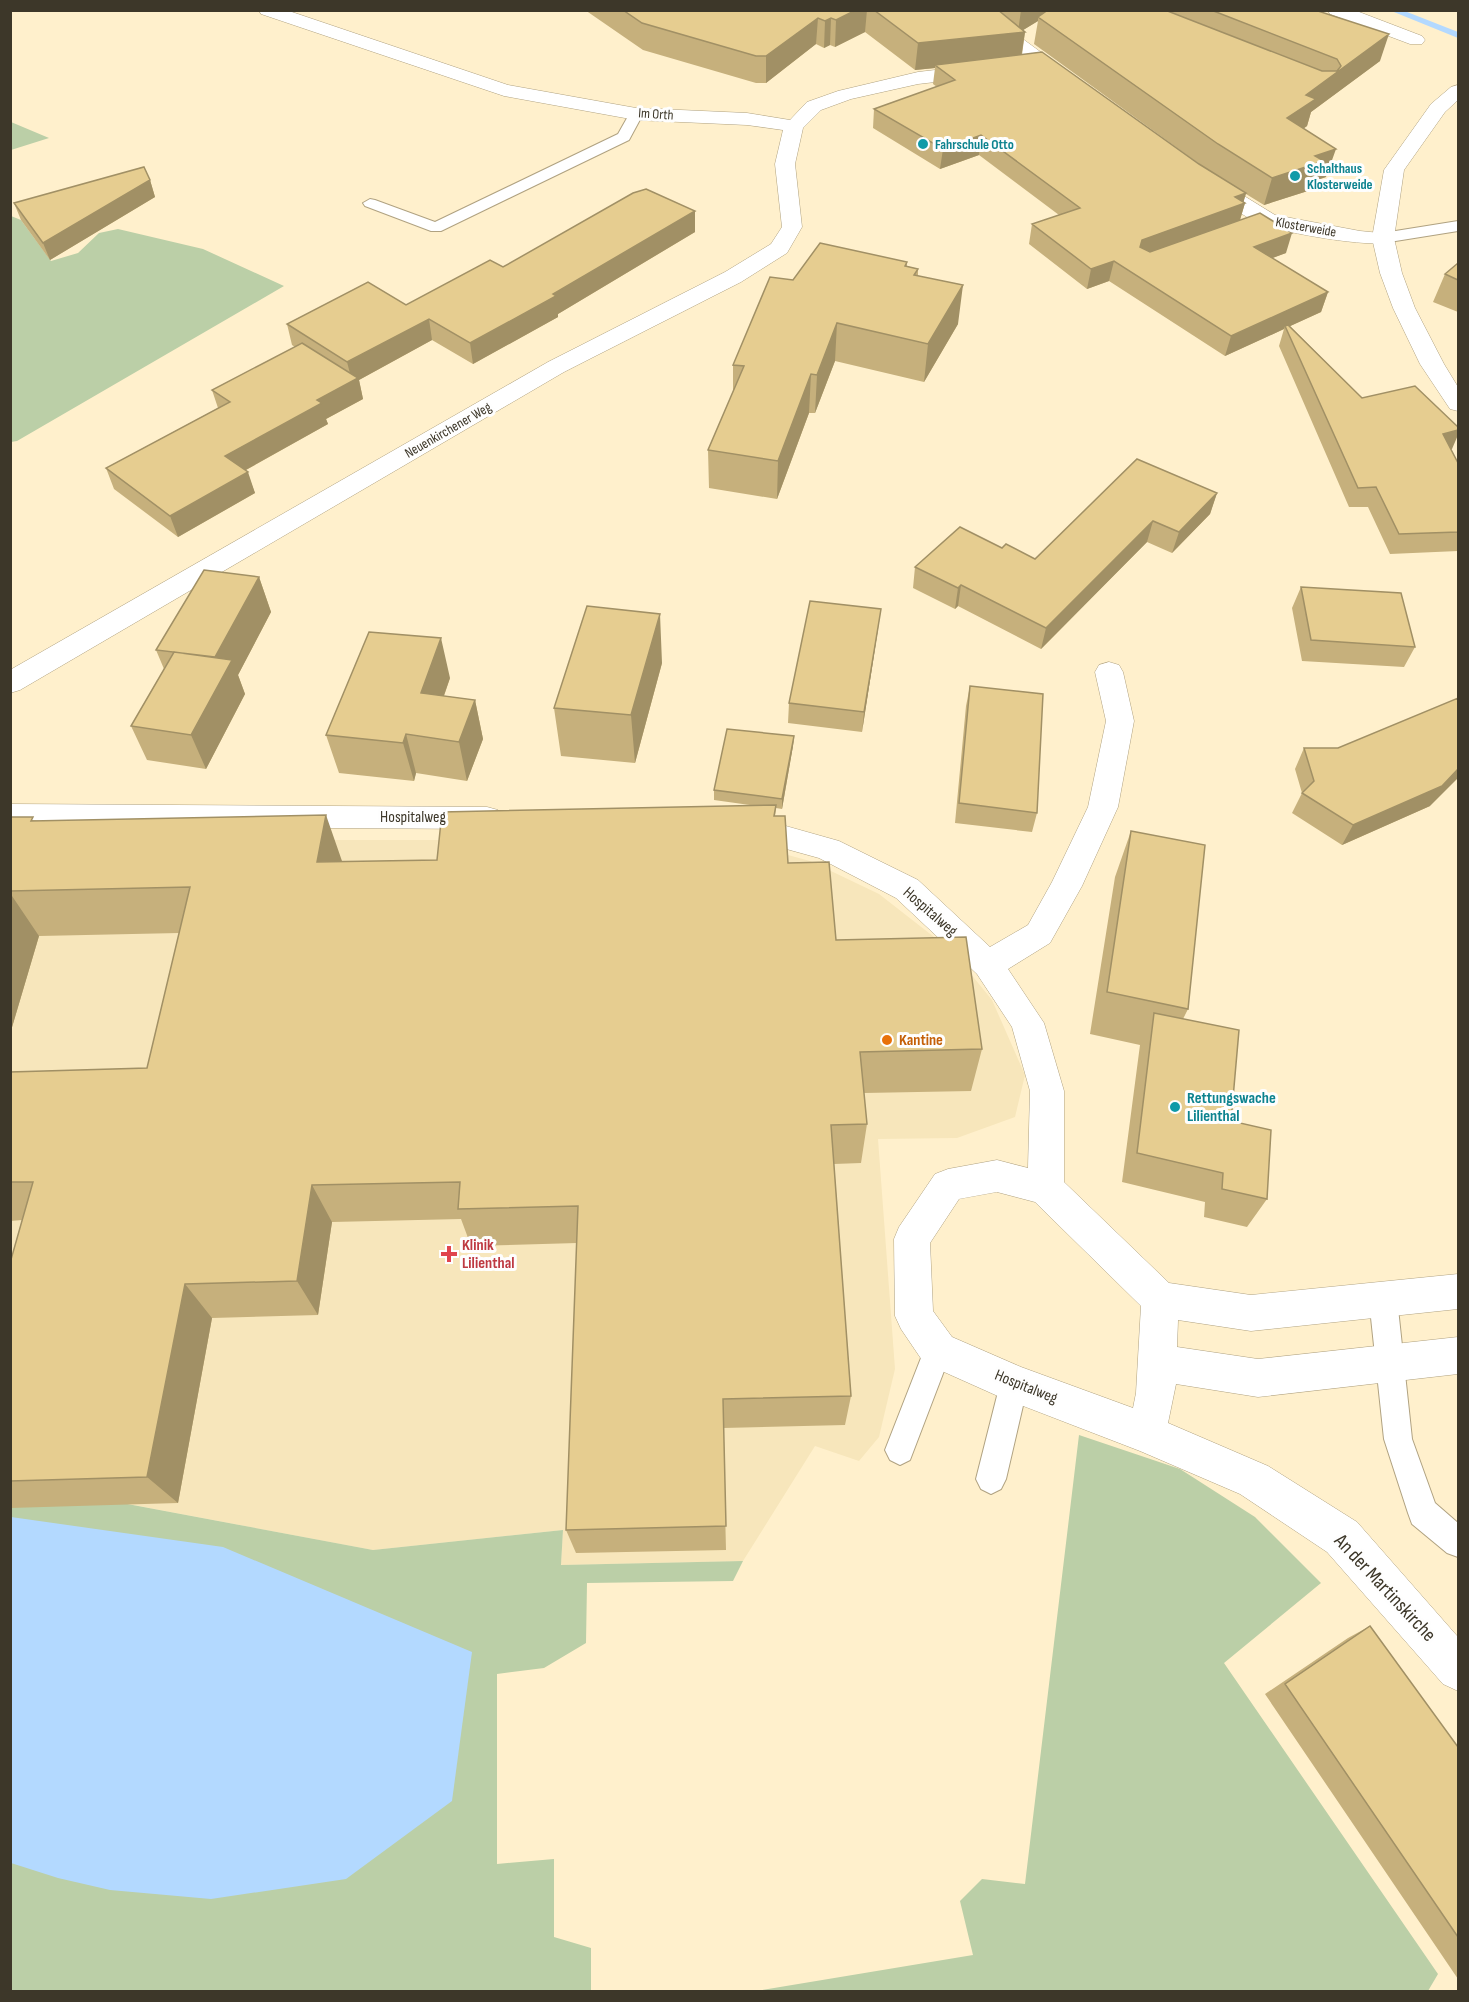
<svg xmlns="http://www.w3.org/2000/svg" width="1469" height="2002" font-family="'Sofia Sans Condensed',sans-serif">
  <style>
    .built { fill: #f7e6bb }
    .green { fill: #bbcfa7 }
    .water { fill: #b3d9ff }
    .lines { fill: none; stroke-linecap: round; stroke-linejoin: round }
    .stream { fill: #b3d9ff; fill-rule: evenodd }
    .lane-casing { stroke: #b0a281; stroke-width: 2 }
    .street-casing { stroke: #b0a281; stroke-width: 1 }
    .secondary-casing { stroke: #b0a281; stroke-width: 1 }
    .lane { fill: #fff; fill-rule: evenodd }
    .street { fill: #fff; fill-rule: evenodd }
    .secondary { fill: #fff; fill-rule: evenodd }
    .wall { fill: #c6b07c; fill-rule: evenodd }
    .shaded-wall { fill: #a19065 }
    .building { fill: #e6cd90; stroke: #a19065; stroke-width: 1.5 }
    .culture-dot { fill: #0f9aa8; stroke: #fefefe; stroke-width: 2 }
    .food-dot { fill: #e8710a; stroke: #fefefe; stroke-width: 2 }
    .health-dot { fill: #e0444e; stroke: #fefefe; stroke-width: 2 }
    .labels { text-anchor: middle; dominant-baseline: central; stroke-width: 6; stroke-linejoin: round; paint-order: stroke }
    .far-street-label { font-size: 14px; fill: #3d3729; stroke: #fefefe }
    .far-culture-label { font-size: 14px; font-weight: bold; fill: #0d838f; stroke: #fefefe; text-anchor: start }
    .street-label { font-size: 16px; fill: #3d3729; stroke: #fefefe }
    .food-label { font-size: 16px; font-weight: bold; fill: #c56008; stroke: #fefefe; text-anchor: start }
    .culture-label { font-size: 16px; font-weight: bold; fill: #0d838f; stroke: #fefefe; text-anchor: start }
    .health-label { font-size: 16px; font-weight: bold; fill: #be3a42; stroke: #fefefe; text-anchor: start }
    .near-street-label { font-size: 20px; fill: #3d3729; stroke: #fefefe }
  </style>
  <rect width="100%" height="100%" fill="#fff0cc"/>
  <path class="built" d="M10 840H732L810 861 879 894 952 951 992 1000 1025 1075 1015 1117 957 1138 878 1139 895 1369 879 1437 859 1461 815 1446 743 1561 561 1565 563 1530 373 1550 11 1482Z"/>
  <path class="green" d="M11 122 49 138 11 150Z
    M11 216 21 220 51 261 78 253 99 233 118 229 203 249 284 286 17 441 11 442Z
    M1079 1435 1180 1469 1255 1517 1321 1583 1224 1663 1438 1974 1428 1991H756L973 1955 960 1901 982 1879 1025 1884Z
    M10 1482 373 1550 563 1530 561 1565 743 1561 733 1581 587 1583 586 1643 544 1668 497 1674V1864L554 1859V1937L591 1948V1991H11Z"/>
  <path class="water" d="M11 1517 223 1547 472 1652 452 1801 346 1879 211 1899 110 1890 58 1878 11 1863Z"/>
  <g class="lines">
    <path class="stream" d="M1389 10H1402L1458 32V38Z"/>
    <defs>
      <path id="lane" d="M636 110 643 114 629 140 441 231H431L365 206 363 203 370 199 375 200 435 222 618 134 631 111Z
        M1458 221V231L1383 243 1375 238 1383 233Z
        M1383 1286 1393 1290 1397 1299 1412 1439 1435 1503 1458 1523V1557L1447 1553 1412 1524 1408 1513 1384 1439 1369 1299 1373 1290Z
        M938 1337 948 1340 952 1350 910 1460 900 1465 890 1460 885 1450 928 1340Z
        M1014 1370 1024 1374 1028 1384 1006 1479 1001 1489 991 1494 981 1489 976 1479 1000 1384 1004 1374Z"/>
      <path id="street" d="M259 10H286L508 85 636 108 747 113 790 120 807 102 838 91 918 72 978 65 985 67 987 71 985 75 978 77 918 84 851 99 821 110 803 128 795 164 802 227 787 253 741 282 564 372 20 690 10 693V670L548 362 725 272 771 244 782 227 775 164 783 130 747 125 636 120 504 96 261 14Z
        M963 10H983L1079 80 1077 84H1063Z
        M1328 10H1354L1422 36 1425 40 1422 44H1410L1330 14Z
        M1208 176 1215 178 1275 215 1360 231 1390 234 1394 238 1390 242C1370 248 1286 233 1264 225 1244 218 1219 198 1201 186L1198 182 1201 178Z
        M1109 662 1119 665 1123 672 1134 721 1118 807 1082 886 1050 943 1008 969 1044 1023 1064 1091V1182L1169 1283 1251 1295 1458 1274V1309L1251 1331 1178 1320 1177 1347 1258 1359 1458 1337V1374L1258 1397 1176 1384 1168 1423 1268 1466 1357 1522 1458 1637V1691L1443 1684 1327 1552 1240 1494 1140 1451 1000 1397 924 1363 901 1329 895 1316 894 1239 899 1227 935 1174 948 1169 997 1160 1028 1168 1030 1091 1012 1027 977 974 896 898 819 858 732 834 728 826 732 818 743 814 839 841 918 880 990 947 1028 925 1052 882 1088 807 1106 721 1095 672 1099 665ZM997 1192 1035 1202 1141 1306 1136 1393 1133 1408 1021 1367 952 1337 933 1311 930 1243 959 1199Z
        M10 804 487 807 498 810 502 818 498 826 487 829 10 826Z"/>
      <path id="secondary" d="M1458 85V100L1445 112 1404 170 1394 238 1402 273 1415 308 1444 364 1458 387V411L1450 409 1420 364 1393 308 1380 273 1372 238 1384 170 1431 104 1451 87Z"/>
    </defs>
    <use href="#lane" class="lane-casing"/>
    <use href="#street" class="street-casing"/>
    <use href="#secondary" class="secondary-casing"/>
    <use href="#lane" class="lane"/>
    <use href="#street" class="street"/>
    <use href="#secondary" class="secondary"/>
  </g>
  <path class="wall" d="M585 10H1326L1323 13 1380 61 1311 112 1307 126 1303 129 1326 177 1317 180 1314 189 1264 205 1246 194 1243 202 1245 203 1240 220 1286 253 1272 258 1328 292 1321 312 1290 326 1362 398 1452 449H1451L1458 463V551L1390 554 1368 507H1349L1279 346 1284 329 1225 356 1109 281 1087 289 1029 244 1032 224 1059 215 979 155 940 169 873 128 874 109 937 87 933 84 935 68 915 70 865 32 835 47 830 45 824 48 816 44 766 83H756L643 50ZM1038 21 1034 44 1202 166 1022 55 1025 32 1023 30Z
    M150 180 155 197 50 260 21 220 14 203Z
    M695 211V232L558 314V317L473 364 432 340 359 380 363 399 326 419 328 424 246 470 255 493 178 537 114 489 106 468 218 408 212 390 295 347 292 345 287 324 406 305 503 267Z
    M907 262V266L918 269V276L958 324 924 382 835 361 815 413H809L777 499 709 488 708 450 733 393V365L793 280Z
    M1458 263V312L1433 302 1445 274Z
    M1217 493 1210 514 1172 553 1147 542 1041 649 958 606 955 609 913 588 915 567 1002 548 1035 559Z
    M259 577 271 612 238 675 245 694 206 769 147 760 131 726 164 669 156 650Z
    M1301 587 1415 647 1404 667 1302 661 1292 608Z
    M878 629 862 732 788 723 789 703Z
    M662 663 635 763 561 756 554 708Z
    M450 678 444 696 475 700 483 739 467 781 416 773 414 781 339 773 326 735Z
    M970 686 1037 813 1032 832 955 823 966 706Z
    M794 736 793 746 782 809 776 808 775 816 788 863 836 940 982 1049 971 1091 864 1093 867 1124 861 1163 834 1164 851 1396 845 1425 723 1428 726 1550 576 1553 566 1530 577 1243 471 1246 461 1219 332 1222 318 1315 212 1318 178 1503 10 1508V1263L22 1220 10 1221V1072L147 1068 179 933 39 936 10 1034V817L342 862 437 860 757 806 714 800V790Z
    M1304 748 1430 806 1342 845 1292 813 1302 793 1295 769Z
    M1131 831 1188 1009 1183 1019 1267 1199 1247 1227 1204 1217 1205 1202 1122 1182 1140 1045 1090 1034 1115 877Z
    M1370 1626 1458 1747V1979L1265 1694 1348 1638Z"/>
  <path class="shaded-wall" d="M856 10H867L865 32 835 47 836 20Z
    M1021 10H1053L1038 17V21L1020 32H1025L1021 58 935 65V68L915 70 918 43 1018 32Z
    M818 18 816 44 766 83V56Z
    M831 18 830 45 824 48 825 21Z
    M1389 34 1380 61 1311 112 1307 126 1278 146 1287 118 1306 95Z
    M981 135 979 155 940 169 943 149Z
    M1336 149 1326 177 1317 180 1314 189 1264 205 1272 178 1315 156Z
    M150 180 155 197 50 260 43 243Z
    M1246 193 1243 204 1245 203 1239 223 1137 260 1140 247 1142 240 1235 197Z
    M695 211V232L558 314V317L473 364 470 343Z
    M1292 233 1286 253 1248 267 1254 247Z
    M1114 261 1109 281 1087 289 1091 269Z
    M963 285 958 324 924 382 928 344Z
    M1328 292 1321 312 1286 328 1285 326 1284 329 1225 356 1231 336Z
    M429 319 432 340 359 380 363 399 326 419 328 424 233 477 225 456 317 400 352 381 347 362Z
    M837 323 835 361 815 413 817 375Z
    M811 374 809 413 777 499 778 461Z
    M1458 430V435L1452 449 1434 453 1443 434Z
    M248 472 255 493 178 537 170 516Z
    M1217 493 1210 514 1172 553 1179 532Z
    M1153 521 1147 542 1041 649 1046 628Z
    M259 577 271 612 238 675 245 694 206 769 191 735 215 657Z
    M961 585 958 606 955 609 958 588Z
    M881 609 878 629 862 732 864 712Z
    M660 614 662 663 635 763 631 715Z
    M441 638 450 678 431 732 421 693Z
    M475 700 483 739 467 781 459 742Z
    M406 734 416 773 414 781 403 743Z
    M794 736 793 746 782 809V799Z
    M1458 769V778L1430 806 1342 845 1353 825Z
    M326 815 342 861 317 862Z
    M10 893 39 936 10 1034Z
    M312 1185 332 1222 318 1315 297 1281Z
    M185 1284 212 1318 178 1503 147 1477Z"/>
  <path class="building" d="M623 10H856L836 20 831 18 825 21 818 18 766 56H756L642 23Z
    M874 10H998L1025 32 918 43Z
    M1048 10H1165L1322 71H1337L1341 66 1337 59 1211 10H1315L1389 34 1306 95 1316 99 1287 118 1336 149 1315 156 1324 161 1272 178 1218 144 1038 17Z
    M1042 52 1199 164 1246 193 1235 197 1245 203 1142 240 1140 247 1150 252 1260 213 1292 233 1254 247 1328 292 1231 336 1114 261 1091 269 1032 224 1080 208 981 135 943 149 874 109 955 80 935 65Z
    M144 167 150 180 43 243 14 203Z
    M646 189 695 211 553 294 556 296 470 343 429 319 347 362 287 324 368 282 406 305 490 260 503 267 633 193Z
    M820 243 907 262 905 266 918 269 914 275 963 285 928 344 837 323 817 375 811 374 778 461 708 450 744 366 733 365 770 277 793 280Z
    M1458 263V280L1445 274Z
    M1288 325 1362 398 1415 386 1458 427V430L1443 434 1458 463V532L1399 534 1376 487 1358 488 1285 326Z
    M302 343 358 378 317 400 322 403 225 456 248 472 170 516 106 468 230 402 212 390Z
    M1137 459 1217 493 1179 532 1153 521 1046 628 961 585 958 588 915 567 960 527 1002 548 1006 544 1035 559Z
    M204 570 259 577 215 657 156 650Z
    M1301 587 1401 593 1415 647 1311 640Z
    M810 601 881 609 864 712 789 703Z
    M587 606 660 614 631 715 554 708Z
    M369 632 441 638 421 693 475 700 459 742 406 734 403 743 326 735Z
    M174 652 232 660 191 735 131 726Z
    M970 686 1043 694 1037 813 959 803Z
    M1458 698V769L1442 786 1353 825 1302 793 1314 781 1304 748H1338Z
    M727 729 794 736 782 799 714 790Z
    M776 805 774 816H785L788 863 829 862 836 940 966 937 982 1049 860 1052 867 1124 831 1125 851 1396 723 1399 726 1526 566 1530 578 1206 458 1209 460 1182 312 1185 297 1281 185 1284 147 1477 10 1481V1263L33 1182H10V1072L147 1068 190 887 10 891V817H33L31 821 326 815 317 862 437 860 442 812Z
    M1131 831 1205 845 1188 1009 1107 992Z
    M1154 1013 1239 1030 1231 1121 1271 1130 1267 1199 1222 1189 1223 1173 1137 1153Z
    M1370 1626 1458 1747V1937L1285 1684Z"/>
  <g class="culture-dot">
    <circle cx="923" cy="144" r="6"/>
    <circle cx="1295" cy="176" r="6"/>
    <circle cx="1175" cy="1107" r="6"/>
  </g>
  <circle class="food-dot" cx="887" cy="1040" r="6"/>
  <path class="health-dot" d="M446 1245h6v6h6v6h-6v6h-6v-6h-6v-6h6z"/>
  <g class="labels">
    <g class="far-street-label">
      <text transform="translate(656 114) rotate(4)">Im Orth</text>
      <text transform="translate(1306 227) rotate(10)">Klosterweide</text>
      <text transform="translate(448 430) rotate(-30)">Neuenkirchener Weg</text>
    </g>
    <g class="far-culture-label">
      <text x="935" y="144">Fahrschule Otto</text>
      <text x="1307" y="168">Schalthaus<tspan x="1307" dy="16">Klosterweide</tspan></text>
    </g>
    <g class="street-label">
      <text x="413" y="817">Hospitalweg</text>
      <text transform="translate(930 912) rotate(41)">Hospitalweg</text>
      <text transform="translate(1026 1387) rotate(22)">Hospitalweg</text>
    </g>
    <g class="food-label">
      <text x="899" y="1040">Kantine</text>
    </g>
    <g class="culture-label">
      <text x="1187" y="1098">Rettungswache<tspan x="1187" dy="18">Lilienthal</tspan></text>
    </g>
    <g class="health-label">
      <text x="462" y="1245">Klinik<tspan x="462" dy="18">Lilienthal</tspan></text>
    </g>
    <g class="near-street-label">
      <text transform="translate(1385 1588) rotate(47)">An der Martinskirche</text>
    </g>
  </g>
  <rect width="1469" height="2002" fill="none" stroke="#3d3729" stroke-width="24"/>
</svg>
